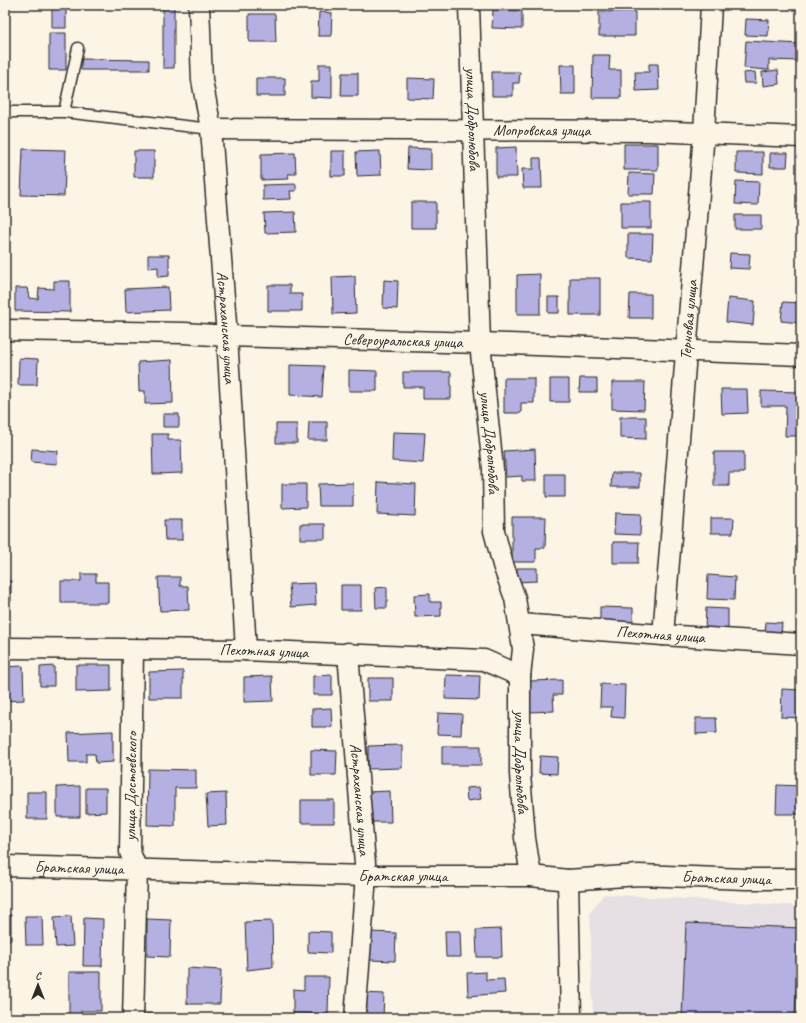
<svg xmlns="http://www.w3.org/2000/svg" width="806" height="1023" font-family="Caveat,sans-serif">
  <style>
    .built { fill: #e6e0e4 }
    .building { fill: #b4b0e1; stroke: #2b2b2b }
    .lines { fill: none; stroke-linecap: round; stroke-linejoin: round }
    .service-casing { stroke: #2b2b2b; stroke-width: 13 }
    .minor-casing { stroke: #2b2b2b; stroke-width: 23 }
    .service { stroke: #fcf5e5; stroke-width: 10 }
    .minor { stroke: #fcf5e5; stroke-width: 20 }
    .labels { text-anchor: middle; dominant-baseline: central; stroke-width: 3.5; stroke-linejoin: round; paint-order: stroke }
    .street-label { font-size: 16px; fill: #2b2b2b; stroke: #fcf5e5 }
  </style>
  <rect width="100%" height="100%" fill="#fcf5e5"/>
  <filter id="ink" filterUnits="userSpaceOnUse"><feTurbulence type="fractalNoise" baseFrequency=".025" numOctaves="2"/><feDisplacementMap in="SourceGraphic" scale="8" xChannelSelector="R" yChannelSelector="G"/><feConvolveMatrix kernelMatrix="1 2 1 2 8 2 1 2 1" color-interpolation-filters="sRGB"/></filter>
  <g filter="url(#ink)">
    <path class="built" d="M604 894 801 906V1018H593L590 912Z"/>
    <path class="building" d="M52 5H66V28H52Z
      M163 5H174V68H163Z
      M493 10 522 11V29L492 28Z
      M635 11V36H599V12Z
      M319 12 332 13 331 36H318Z
      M249 14H275L276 42H249Z
      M746 19 769 20 768 36 745 35Z
      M49 33H66V70H49Z
      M746 41 801 44V61L769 60V70L744 68Z
      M593 55H610L609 70H621V98H592Z
      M81 59 149 60V70H81Z
      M319 64H332V98L311 97V81H319Z
      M649 64H658L659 90 636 91 635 72H649Z
      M560 65H575V94H561Z
      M778 70 779 84 763 86 762 72Z
      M492 72H520L519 83H513V96H492Z
      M755 72 756 83H744L743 73Z
      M342 73H358V96H341Z
      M256 78H285V96H256Z
      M407 78 434 79 433 99 407 98Z
      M624 144H658V170H624Z
      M516 147 517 177H496V148Z
      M408 148 431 149V170L407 169Z
      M23 149 66 150 64 196 21 195Z
      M134 151H154V177H134Z
      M331 151H345V176H331Z
      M380 151 381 175 357 176 356 152Z
      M736 152H763V174L736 173Z
      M295 153 296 174H288L289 179 261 180V154Z
      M770 153H788L787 167H770Z
      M533 158H541L542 188H523L522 169H533Z
      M629 173 655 174 654 194H628Z
      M736 181 759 182 758 205 735 204Z
      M296 184V191H290L291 199 263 200V185Z
      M411 202H436V228H411Z
      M621 202H651V228H621Z
      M295 212 296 232 265 233 264 213Z
      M735 215H761V229H735Z
      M628 234H653L652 259 628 258Z
      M730 253 750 254 749 269 729 268Z
      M148 255H169V276L158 277V267L148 268Z
      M540 274V314H517V275Z
      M355 276 356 313 333 314 332 277Z
      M570 278H600V315H570Z
      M384 280 398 281 397 309 383 308Z
      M54 281H70V312L15 311V288H27L29 298 38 299 39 288 54 289Z
      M268 285H290V294H302V311H268Z
      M168 287 169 310 126 312 125 289Z
      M630 294H651V318H629Z
      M548 297H559V313H548Z
      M728 298 755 301 753 325 726 322Z
      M783 302 801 303 799 323 781 321Z
      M19 358 38 359 37 385H18Z
      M172 360 173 403 145 404V391H139L138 362Z
      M290 365 324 366 322 397 290 395Z
      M349 370 377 371V391H349Z
      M403 372H451V399H423V387H403Z
      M504 378H534V403H521V413H504Z
      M580 378H597V392H579Z
      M550 379H569V402H550Z
      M612 382H645L644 410 612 409Z
      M721 389H747L748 413 722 414Z
      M761 391 801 392V436H785L786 406H761Z
      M163 414H179V427H163Z
      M620 417H646V439L620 438Z
      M309 422H327V440H308Z
      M276 424H297V443H276Z
      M393 432 425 433 423 463 392 461Z
      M152 434H168V440H181L182 473 153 474Z
      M32 449 58 451 57 464 31 462Z
      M535 449 536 481H522V476L506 477 504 451Z
      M714 452H744V473H729V486H714Z
      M612 473H640V487H611Z
      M546 474H565V497H546Z
      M378 482 416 484 415 516 377 514Z
      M353 483V506H319L318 484Z
      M282 484H306V507L282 508Z
      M615 513 641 514 640 535 614 534Z
      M512 517H546L545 548H536V562H512Z
      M711 518H734L733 533H711Z
      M164 520H182V540H165Z
      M300 524H325V539H300Z
      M613 542H639L638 563H613Z
      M517 568H537V581L517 582Z
      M81 574H96V582H108V603H61V581H81Z
      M708 575 735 577 734 600 707 599Z
      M158 577H180V586H188L189 610 160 611Z
      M5 581H11V601H5Z
      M315 583 316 605 291 607 289 584Z
      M341 585H361V610H341Z
      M387 587V608H376L375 588Z
      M430 594V602H441V616L415 617 414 595Z
      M600 607 633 608V625L600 624Z
      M706 608 728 609V630L705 629Z
      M766 622 782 623 781 636 765 635Z
      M76 665H111V691L76 692Z
      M23 666 24 700 5 701V667Z
      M54 666V686H40V667Z
      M183 671V698H149V672Z
      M332 675V695H313V676Z
      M446 675 480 676 479 700 445 699Z
      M272 676 273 701 244 702V677Z
      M368 678H393V701H368Z
      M562 680V695H553L554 711 529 712V681Z
      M601 684 625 685 624 718 611 717 612 707H600Z
      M782 689 801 690V718L781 717Z
      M331 708 332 727H312V709Z
      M438 713 462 714 461 735 437 734Z
      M696 718H716L717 733 696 734Z
      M113 731V762L96 763 95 754H86V762H69L68 733Z
      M402 745V768L368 769V746Z
      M442 746H481V765H442Z
      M311 750 337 751 336 775H311Z
      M540 756 558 757 557 774 539 773Z
      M148 769 196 770V788H175V826L147 825Z
      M777 785 801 786V814H776Z
      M80 786V817H57V787Z
      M479 787 481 799 467 801 466 788Z
      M86 788H106V812L86 813Z
      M390 791 391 822H368L367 792Z
      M27 792H47V819H27Z
      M226 793 227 825 208 826 206 794Z
      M301 800H334V823H301Z
      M5 915H11V940H5Z
      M25 916H42L43 945H26Z
      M71 916 73 946 56 947 54 917Z
      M84 918 103 919 102 966H83Z
      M147 919 171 920 170 957 147 956Z
      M272 921 273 967 247 970 245 922Z
      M686 923 801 928V952H798L795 1018H682Z
      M501 929 502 957H477L476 930Z
      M308 931 331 932V953L308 952Z
      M445 931H460L461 957H446Z
      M369 932 396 933 395 961 369 960Z
      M187 968 221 970 220 1004H187Z
      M69 972H101V1011H81V1018H69Z
      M486 972V980L504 979 505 993 468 996 467 973Z
      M304 977H329L328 1014 293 1013V989L304 990Z
      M364 993 384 994 383 1018 363 1017Z
      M140 1014H158V1018H140Z"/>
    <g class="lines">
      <defs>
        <path id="service" d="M5 112H64L78 48
          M64 112 211 129"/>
        <g id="minor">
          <path id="s1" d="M199 5 202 80 211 129 227 336 246 650"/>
          <path id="s2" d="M469 5 480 343 493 469 494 531 503 565 515 598 523 649 520 676V774L525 838 531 876"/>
          <path id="s3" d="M211 129 649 131 801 137"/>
          <path id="s4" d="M5 330 185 333 227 336 480 343 801 355"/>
          <path id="s5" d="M520 624 663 635 801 644"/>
          <path id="s6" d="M663 635 704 133 711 5"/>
          <path id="s7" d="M5 648 242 650 484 660 520 676"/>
          <path id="s8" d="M348 653 366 876 355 1018"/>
          <path id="s9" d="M5 866 366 876H531L568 880 639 875 746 879H801"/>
          <path d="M568 880 571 1018"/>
          <path id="s10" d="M133 1018 137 870 130 852 133 650"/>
        </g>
      </defs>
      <use href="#service" class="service-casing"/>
      <use href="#minor" class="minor-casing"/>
      <use href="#service" class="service"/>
      <use href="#minor" class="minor"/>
    </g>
  </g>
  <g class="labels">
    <g class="street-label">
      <text stroke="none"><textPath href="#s2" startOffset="114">улица Добролюбова</textPath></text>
      <text stroke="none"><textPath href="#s3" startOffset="331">Мопровская улица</textPath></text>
      <text stroke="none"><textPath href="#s6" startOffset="316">Терновая улица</textPath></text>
      <text stroke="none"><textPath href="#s1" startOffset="324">Астраханская улица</textPath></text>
      <text stroke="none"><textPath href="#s4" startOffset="398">Североуральская улица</textPath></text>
      <text stroke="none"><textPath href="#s2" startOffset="438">улица Добролюбова</textPath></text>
      <text stroke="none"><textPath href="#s5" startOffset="141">Пехотная улица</textPath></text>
      <text stroke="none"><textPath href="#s7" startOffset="259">Пехотная улица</textPath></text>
      <text stroke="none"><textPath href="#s2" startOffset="762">улица Добролюбова</textPath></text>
      <text stroke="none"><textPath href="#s10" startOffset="233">улица Достоевского</textPath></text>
      <text stroke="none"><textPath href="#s8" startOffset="147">Астраханская улица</textPath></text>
      <text stroke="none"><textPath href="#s9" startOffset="74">Братская улица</textPath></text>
      <text stroke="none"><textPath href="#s9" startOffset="398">Братская улица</textPath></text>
      <text stroke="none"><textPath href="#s9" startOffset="722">Братская улица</textPath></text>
    </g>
  </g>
  <rect width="806" height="1023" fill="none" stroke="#fcf5e5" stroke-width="20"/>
  <rect x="10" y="10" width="786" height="1003" fill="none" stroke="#2b2b2b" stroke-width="1.5" filter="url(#ink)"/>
  <g transform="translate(38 985)" stroke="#fcf5e5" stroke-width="3" paint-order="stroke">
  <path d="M0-3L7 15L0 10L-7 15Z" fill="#2b2b2b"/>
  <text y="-6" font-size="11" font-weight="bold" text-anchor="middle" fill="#2b2b2b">С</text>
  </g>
</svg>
